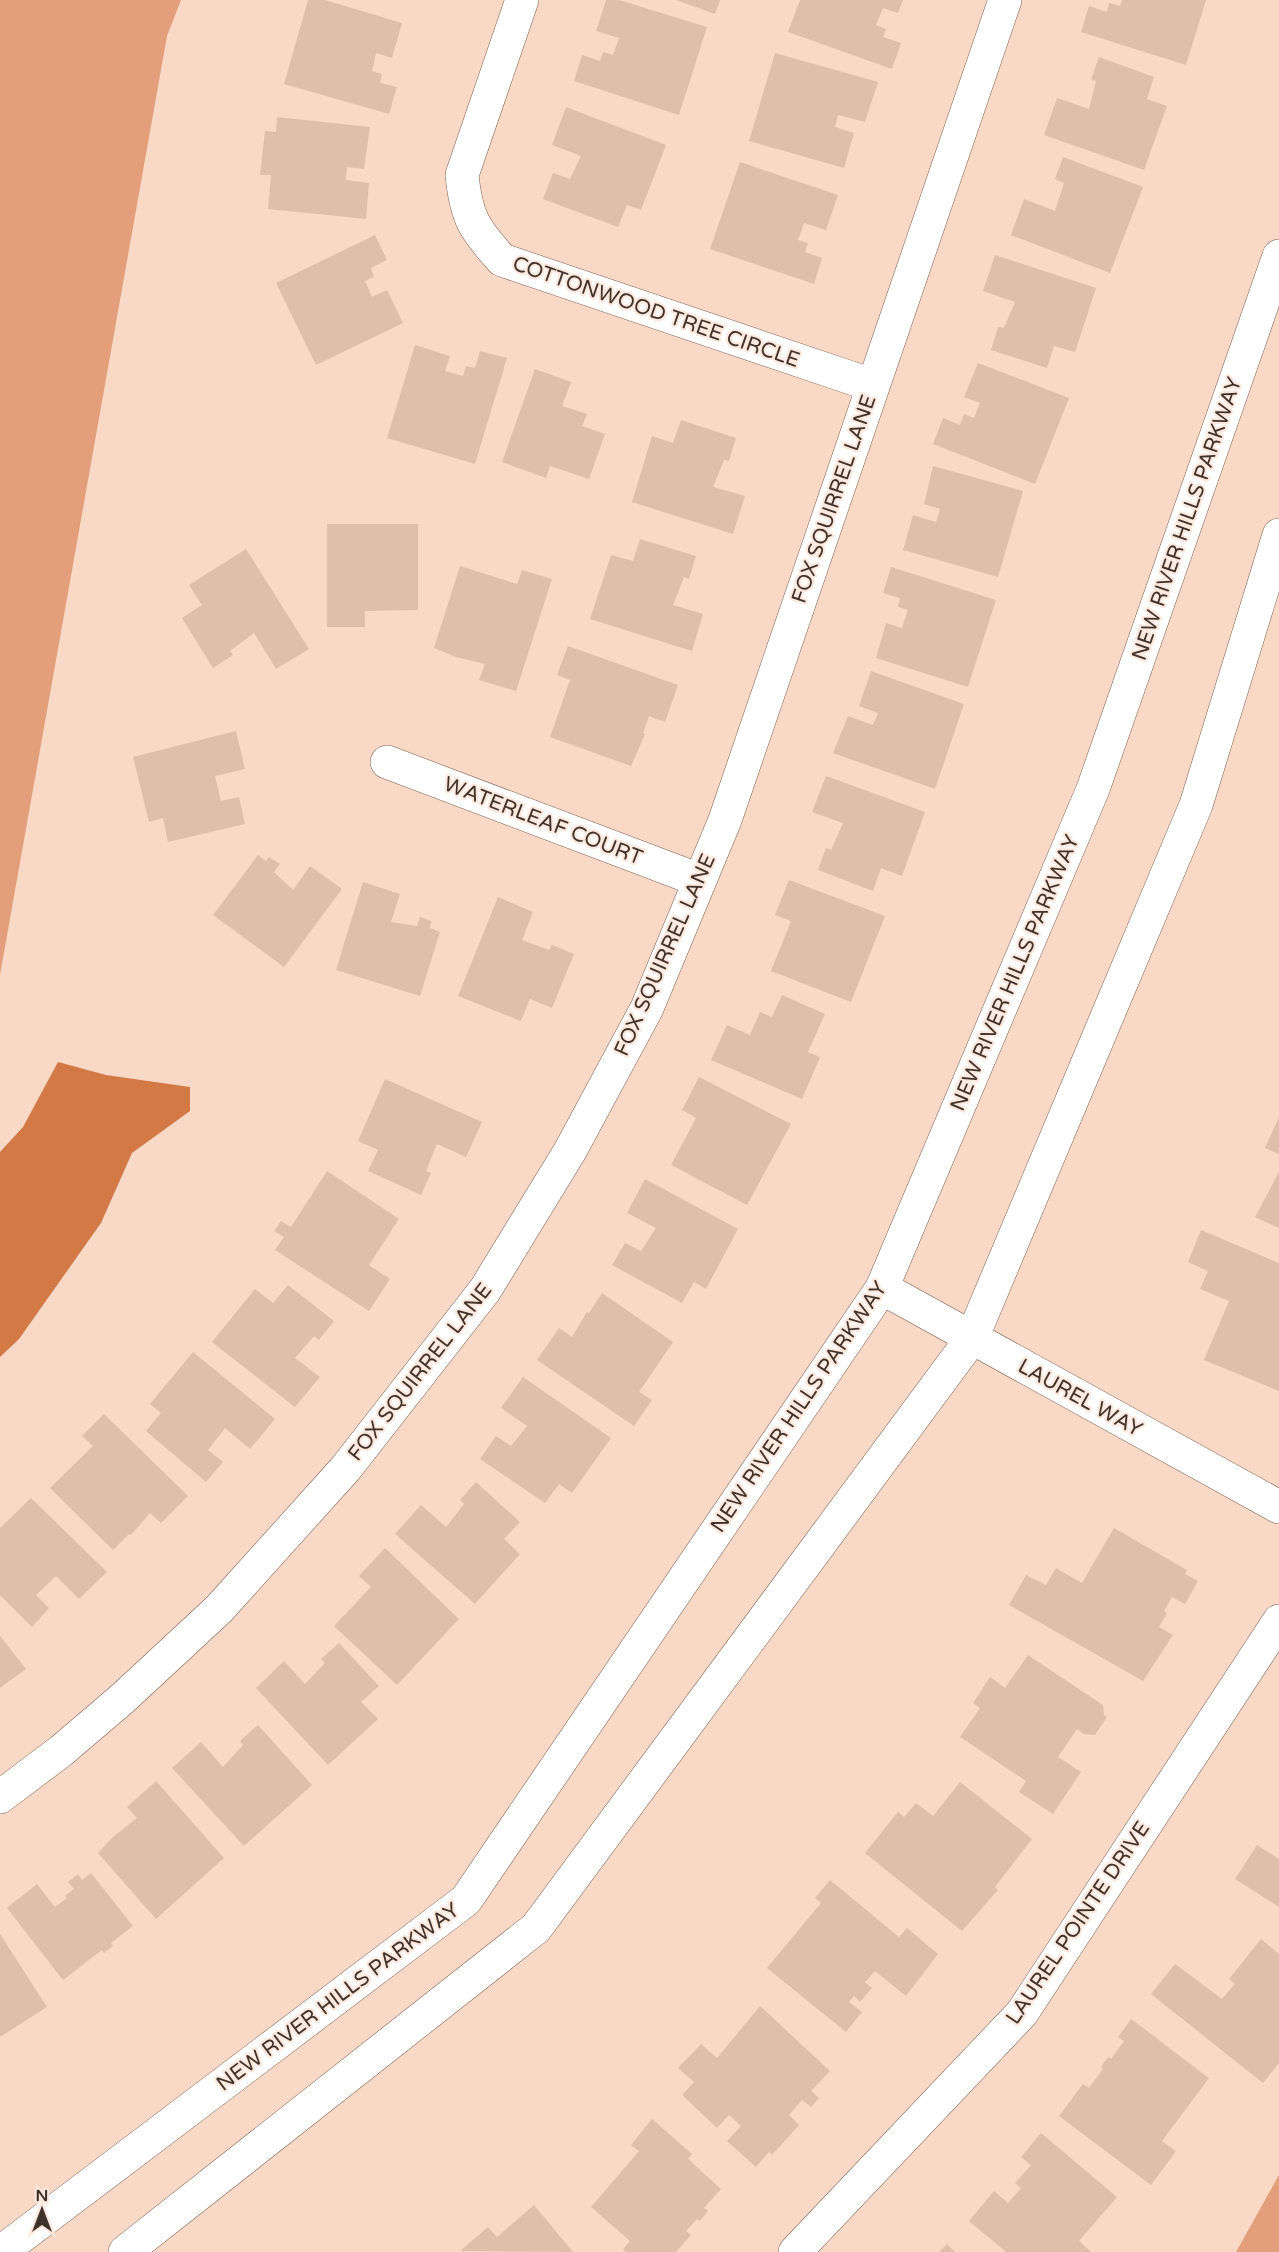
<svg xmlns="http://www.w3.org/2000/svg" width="1279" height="2252" font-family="'Varela Round',sans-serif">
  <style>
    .green { fill: #e39f7b }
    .water { fill: #d27946 }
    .building { fill: #dfbeac }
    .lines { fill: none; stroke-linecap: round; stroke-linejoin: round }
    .minor-casing { stroke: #7c5e4f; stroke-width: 34 }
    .tertiary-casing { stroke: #7c5e4f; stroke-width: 34 }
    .minor { stroke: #fff; stroke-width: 33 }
    .tertiary { stroke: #fff; stroke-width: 33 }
    .labels { text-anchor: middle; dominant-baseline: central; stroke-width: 4.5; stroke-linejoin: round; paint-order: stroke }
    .street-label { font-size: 21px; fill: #3f322b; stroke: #fde8dd }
  </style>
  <rect width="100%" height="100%" fill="#fad8c6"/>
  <path class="green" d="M0 0H181L167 36 0 975Z
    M1279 2175V2252H1236Z"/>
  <path class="water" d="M58 1062 106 1075 190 1087V1111L132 1153 101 1223 19 1339 0 1357V1152L23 1127Z"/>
  <path class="building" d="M308 0H325L402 23 392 58 376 53 372 71 382 74 380 83 397 87 389 114 284 84Z
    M606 0H619L707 27 679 115 574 81 582 55 600 61 603 52 613 55 619 38 596 31Z
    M676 0H720L715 14Z
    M800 0H903L898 13 883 8 876 25 886 29 883 37 901 43 892 69 788 32Z
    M1122 0H1206L1186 65 1081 32 1089 6 1107 12 1109 3 1120 6Z
    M775 53 878 82 865 122 838 115 835 127 854 133 844 168 749 141Z
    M1099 57 1154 77 1147 99 1167 106 1144 170 1044 135 1057 98 1089 109 1096 81 1091 79Z
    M566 107 666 145 641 210 627 205 618 227 543 199 553 173 570 179 581 156 552 145Z
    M277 117 370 127 364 169 347 167 346 180 369 183 366 219 268 209 271 175H260L265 131 276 132Z
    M1063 157 1143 187 1110 273 1011 235 1024 199 1055 211 1064 183 1055 179Z
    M740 162 838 195 826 230 804 223 798 240 808 243 805 252 822 258 814 284 710 249Z
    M375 235 387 260 371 268 374 277 365 281 372 297 387 290 403 323 316 365 276 283Z
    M995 255 1096 288 1075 352 1054 346 1047 368 991 350 998 327 1004 328 1015 302 983 291Z
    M415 345 450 356 445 371 463 376 466 366 475 368 480 351 507 358 475 464 387 438Z
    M978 363 1069 398 1035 484 933 444 943 418 960 425 964 414 974 418 980 403 964 397Z
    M535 369 571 382 562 406 587 414 582 426 605 434 589 479 550 466 546 478 502 462Z
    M681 420 736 438 729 461 724 460 713 487 745 496 733 534 632 502 652 436 673 443Z
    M933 466 1023 491 998 577 903 550 913 515 936 522 940 509 924 504Z
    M327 524H418V610L365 611V627H327Z
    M640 539 696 556 689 579 684 577 673 605 703 614 692 651 590 619 611 555 633 561Z
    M246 549 309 649 276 669 254 633 230 651 233 655 213 668 182 618 202 605 189 585Z
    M460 566 517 584 522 570 552 579 516 691 479 680 485 664 456 657 434 648Z
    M891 567 996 600 968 687 876 658 886 623 902 628 908 610 898 607 900 598 883 593Z
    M568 646 678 685 665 722 649 716 643 733 645 734 631 766 550 737 570 680 557 675Z
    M871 671 964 704 935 789 833 753 848 716 873 725 878 713 859 706Z
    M236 731 245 769 215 776 221 801 239 797 245 824 168 842 163 818 149 822 133 757Z
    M826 776 925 812 902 876 881 868 873 891 818 870 826 848 831 850 843 823 812 812Z
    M258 855 266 861 269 857 280 864 274 872 293 890 310 866 342 889 284 967 213 915Z
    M789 880 885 916 851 1002 771 971 791 921 775 915Z
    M363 882 400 894 391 922 417 926 420 917 431 921 430 928 440 932 420 996 336 970Z
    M498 897 533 912 522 940 549 950 552 945 574 954 552 1008 530 999 521 1021 458 996Z
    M782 995 825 1014 808 1052 820 1057 802 1099 711 1060 727 1025 750 1035 760 1012 772 1017Z
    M699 1077 791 1124 747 1205 671 1165 696 1118 682 1110Z
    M385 1079 482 1122 466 1157 437 1144 426 1171 431 1173 421 1195 368 1171 378 1150 358 1141Z
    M1279 1117V1154L1265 1148Z
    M327 1171 399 1219 369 1265 390 1279 369 1311 275 1250 284 1237 274 1231 281 1221 291 1227Z
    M1279 1172V1228L1255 1217Z
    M645 1179 738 1229 706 1289 694 1282 682 1303 612 1265 625 1243 641 1251 656 1228 627 1213Z
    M1201 1230 1279 1263V1391L1204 1360 1229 1301 1200 1289 1208 1271 1188 1262Z
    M288 1285 334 1321 319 1340 314 1336 295 1358 320 1377 295 1407 212 1342 255 1289 273 1303Z
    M602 1293 673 1342 639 1392 652 1400 634 1426 537 1360 559 1328 572 1337 587 1312 589 1313Z
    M193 1352 275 1419 250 1449 225 1428 208 1450 223 1462 206 1482 146 1431 161 1413 150 1404Z
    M523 1377 611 1438 572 1493 559 1484 545 1503 480 1459 496 1436 511 1446 527 1426 501 1408Z
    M104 1414 188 1496 161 1523 150 1513 131 1535 129 1534 113 1550 50 1488 93 1446 82 1436Z
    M476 1482 520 1522 504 1539 520 1554 475 1604 395 1534 421 1505 446 1527 464 1504 460 1500Z
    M31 1498 107 1572 79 1599 56 1576 36 1595 49 1608 32 1627 0 1595V1528Z
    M1114 1528 1187 1570 1185 1574 1198 1581 1185 1604 1172 1597 1164 1611 1167 1613 1159 1627 1173 1635 1143 1681 1009 1605 1026 1575 1046 1585 1056 1568 1082 1583Z
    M385 1548 459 1619 397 1685 334 1626 371 1587 359 1576Z
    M0 1636 26 1669 0 1688Z
    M339 1643 379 1686 361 1702 378 1719 328 1765 256 1688 284 1661 305 1684 325 1663 321 1659Z
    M1028 1655 1103 1705 1104 1715 1107 1717 1095 1735 1084 1734 1077 1729 1058 1757 1081 1772 1053 1814 1019 1792 1026 1781 960 1737 980 1708 973 1703 990 1677 1005 1688Z
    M258 1725 312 1785 244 1846 172 1768 201 1742 223 1767 243 1745 240 1741Z
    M156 1781 224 1858 156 1919 98 1853 114 1836 137 1818 127 1807Z
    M960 1782 1032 1839 995 1887 998 1890 962 1931 865 1853 898 1812 904 1817 916 1803 933 1816Z
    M1257 1845 1279 1859V1907L1235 1879Z
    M91 1873 133 1926 111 1943 113 1946 104 1953 102 1950 63 1980 7 1908 37 1884 55 1907 67 1898 65 1896 74 1889 68 1882 78 1874 82 1880Z
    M830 1880 899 1937 907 1928 938 1954 906 1996 875 1971 865 1982 872 1988 860 2002 854 1996 849 2002 862 2012 846 2032 767 1968 821 1903 815 1898Z
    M0 1934 47 2007 0 2037Z
    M1261 1939 1279 1954V2063L1263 2083 1151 1994 1175 1964 1222 1999 1235 1984 1229 1979Z
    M760 2006 830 2071 811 2091 819 2098 811 2107 802 2100 789 2115 799 2125 772 2155 769 2152 756 2167 727 2141 741 2126 729 2115 717 2128 682 2095 694 2082 678 2068 701 2044 717 2058Z
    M1131 2019 1209 2078 1162 2141 1176 2151 1151 2185 1059 2116 1083 2084 1089 2088 1103 2069 1101 2067 1108 2057 1111 2059 1124 2041 1118 2037Z
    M652 2119 692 2154 688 2159 721 2189 704 2208 708 2211 700 2221 697 2219 686 2231 691 2235 676 2252H626L623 2249 630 2241 591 2207 639 2151 631 2145Z
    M1041 2133 1117 2197 1079 2241 1091 2252H1006L969 2221 994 2191 1008 2203 1021 2188 1015 2183 1031 2165 1021 2157Z
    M534 2205 573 2252 460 2251 488 2227 497 2237Z
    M947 2244 955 2252H939Z"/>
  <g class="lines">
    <defs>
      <path id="minor" d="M522 0 462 175C466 217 474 229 502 260L872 385
        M387 762 699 880
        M882 1288 1279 1507
        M0 1797 61 1751 122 1699 219 1609 346 1468 485 1290 570 1151 647 1008 725 820 1005 0
        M795 2252 1022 2013 1279 1621"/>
      <path id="tertiary" d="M1 2252 466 1900 882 1288 1093 789 1279 256
        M125 2252 536 1928 972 1338 1196 805 1279 535"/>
    </defs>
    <use href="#minor" class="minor-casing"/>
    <use href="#tertiary" class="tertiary-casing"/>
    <use href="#minor" class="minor"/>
    <use href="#tertiary" class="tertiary"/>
  </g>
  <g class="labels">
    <g class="street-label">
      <text transform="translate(656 312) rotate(19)">COTTONWOOD TREE CIRCLE</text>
      <text transform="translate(834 499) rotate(-71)">FOX SQUIRREL LANE</text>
      <text transform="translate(1187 519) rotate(-71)">NEW RIVER HILLS PARKWAY</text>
      <text transform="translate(543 821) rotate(21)">WATERLEAF COURT</text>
      <text transform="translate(665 955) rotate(-66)">FOX SQUIRREL LANE</text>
      <text transform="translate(1015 973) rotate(-67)">NEW RIVER HILLS PARKWAY</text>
      <text transform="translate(420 1372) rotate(-52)">FOX SQUIRREL LANE</text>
      <text transform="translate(1080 1398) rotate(29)">LAUREL WAY</text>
      <text transform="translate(799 1407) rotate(-56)">NEW RIVER HILLS PARKWAY</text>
      <text transform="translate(1078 1923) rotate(-56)">LAUREL POINTE DRIVE</text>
      <text transform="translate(338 1997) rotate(-37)">NEW RIVER HILLS PARKWAY</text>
    </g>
  </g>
  <g transform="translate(42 2210)" stroke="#fde8dd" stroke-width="4.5" paint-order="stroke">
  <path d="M0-4.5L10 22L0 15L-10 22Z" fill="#3f322b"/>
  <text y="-9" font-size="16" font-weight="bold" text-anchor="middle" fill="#3f322b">N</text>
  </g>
</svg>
